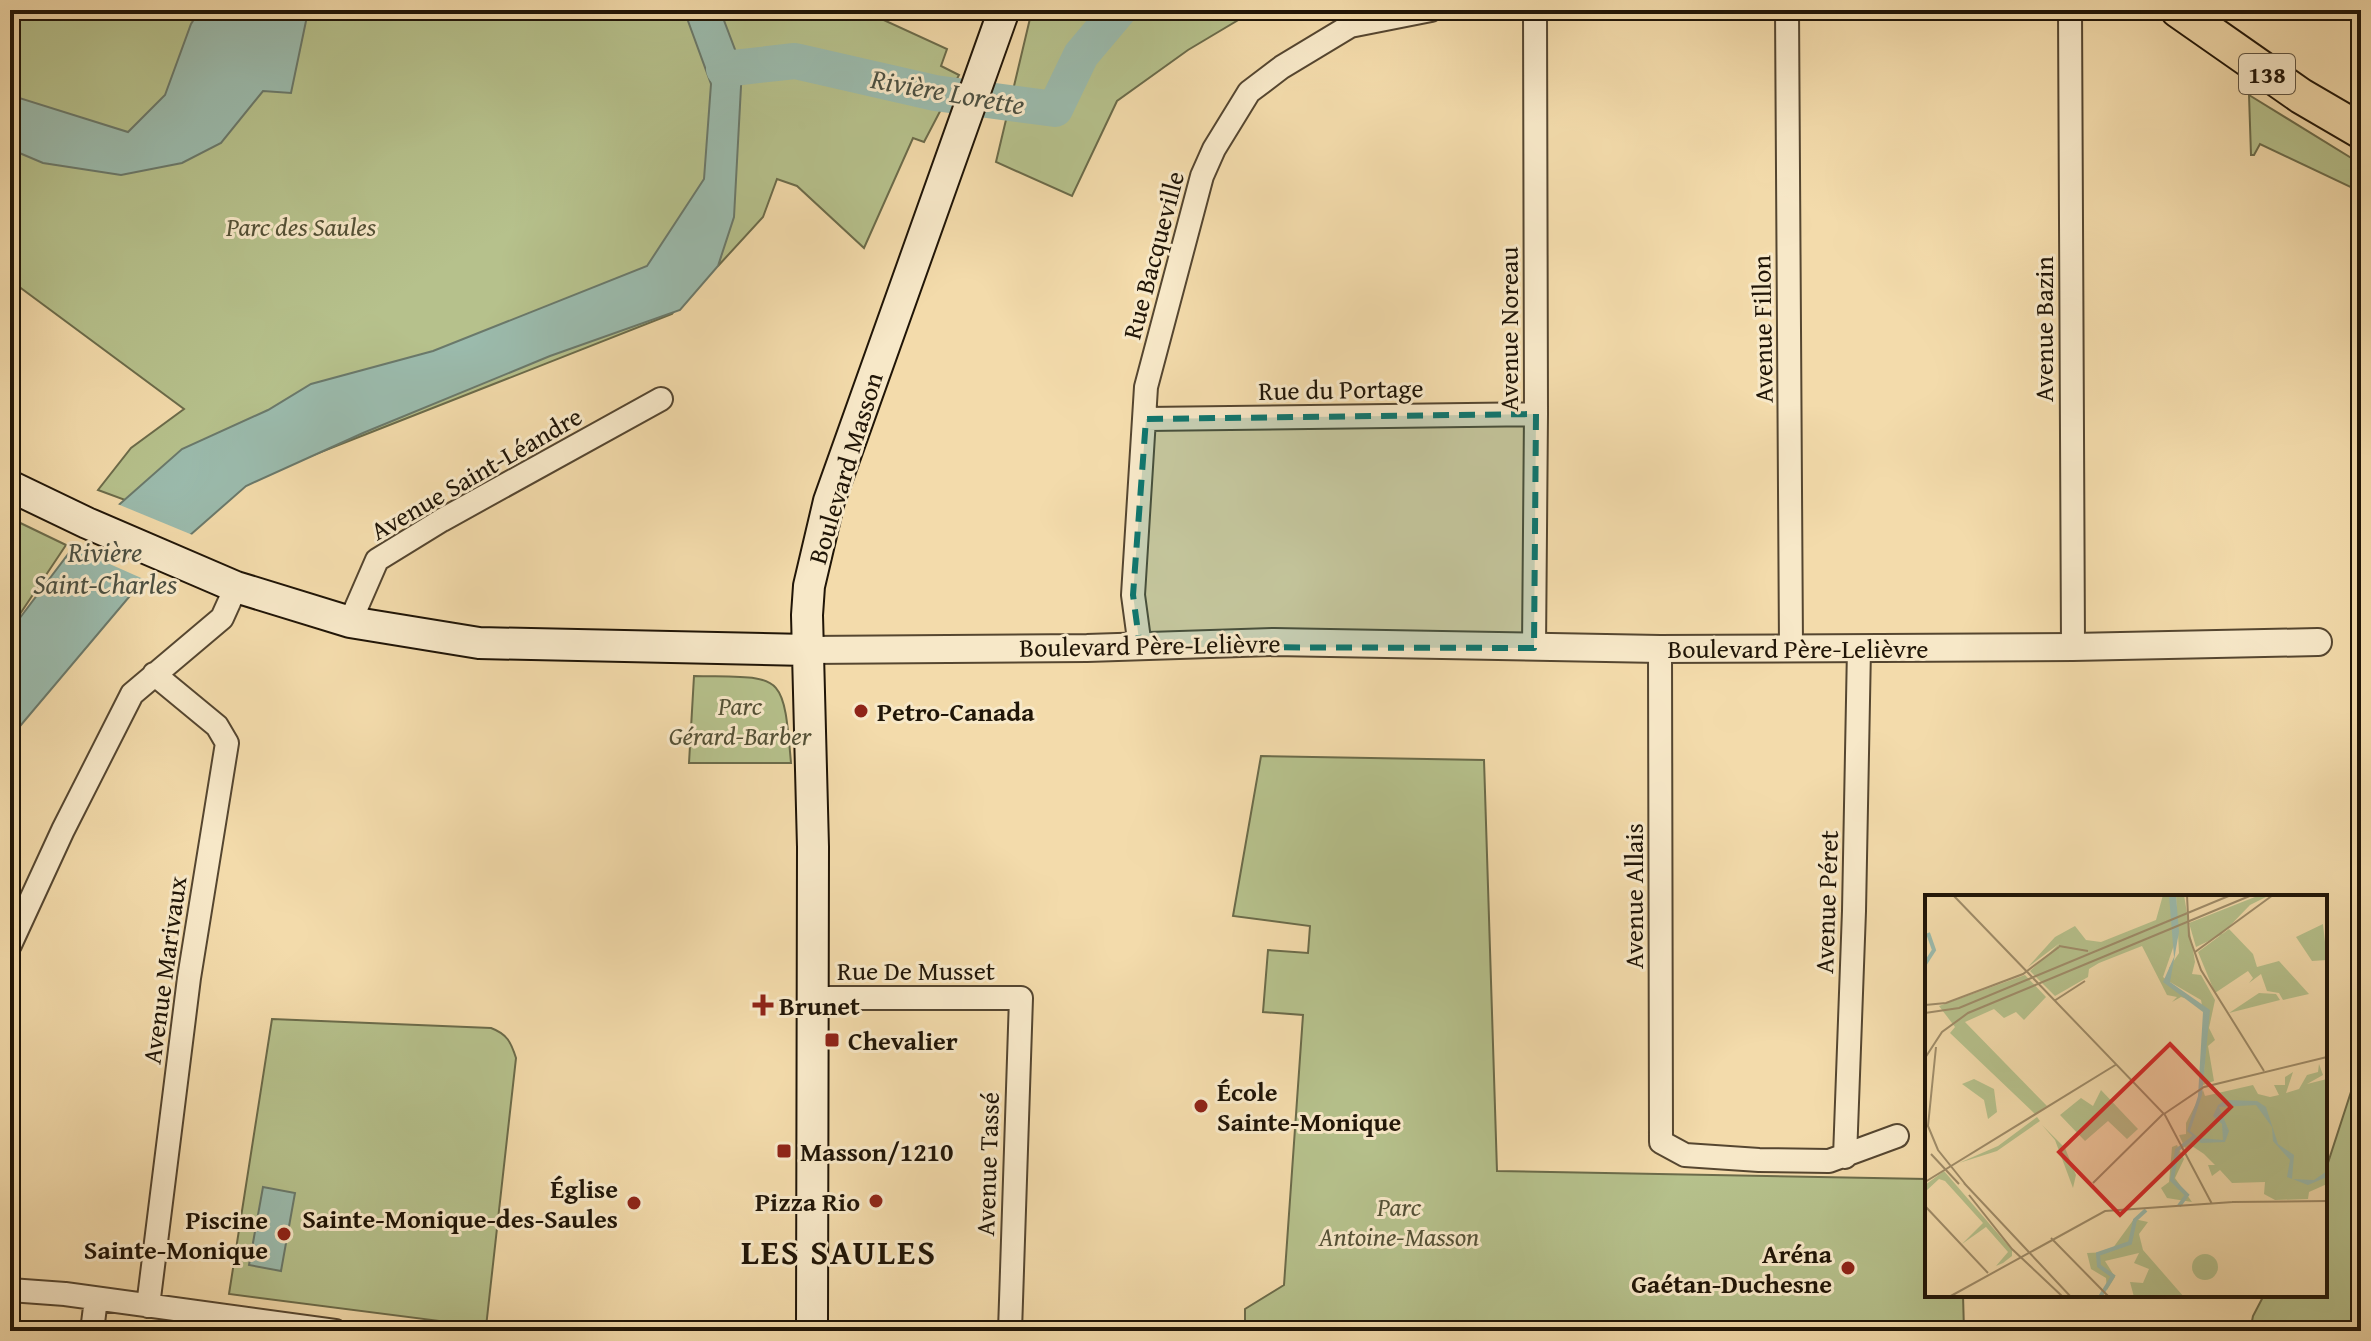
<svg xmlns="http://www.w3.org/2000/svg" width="2371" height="1341" font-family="'Gentium Book Plus',serif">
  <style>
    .green { fill: #b6c18c; stroke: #6b6b4a; stroke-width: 2 }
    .water { fill: #9bbbad; stroke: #6a796b; stroke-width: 2 }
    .pier { fill: #f3dbab }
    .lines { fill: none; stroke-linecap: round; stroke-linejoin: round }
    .river { stroke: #9bbbad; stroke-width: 36 }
    .minor-casing { stroke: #554630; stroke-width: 26 }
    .tertiary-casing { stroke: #554630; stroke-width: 30 }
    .secondary-casing { stroke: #201507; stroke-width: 34 }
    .primary-casing { stroke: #201507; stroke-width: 38 }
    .minor { stroke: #f7e8c8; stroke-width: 22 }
    .tertiary { stroke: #f7e8c8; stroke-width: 26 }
    .secondary { stroke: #f7e8c8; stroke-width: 30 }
    .primary { stroke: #f3dbab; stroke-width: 34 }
    .marked { fill: #0f766e; fill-opacity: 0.2; stroke: #0f766e; stroke-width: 6; stroke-dasharray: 16 10; stroke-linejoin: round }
    .poi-dot { fill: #8f2418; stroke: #f7e8c8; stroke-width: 3 }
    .labels { text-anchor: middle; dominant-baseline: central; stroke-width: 6; stroke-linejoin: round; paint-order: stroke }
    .shield { fill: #f7e8c8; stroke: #605441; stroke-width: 2 }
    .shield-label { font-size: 24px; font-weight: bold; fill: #201507 }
    .park-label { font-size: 26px; font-style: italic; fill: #545136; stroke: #f7e8c8 }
    .street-label { font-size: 26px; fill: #201507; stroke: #f7e8c8 }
    .poi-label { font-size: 26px; font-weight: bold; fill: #201507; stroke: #f7e8c8; text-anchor: start }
    .water-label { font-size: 28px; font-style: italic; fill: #4b4f41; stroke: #f7e8c8 }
    .district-label { font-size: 34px; font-weight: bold; letter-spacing: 2px; fill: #201507; stroke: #f7e8c8 }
    .inset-river { fill: none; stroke: #9bbbad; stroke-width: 4 }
    .inset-road { fill: none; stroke: #9f8c69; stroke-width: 2 }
    .view { fill: #d62828; fill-opacity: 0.15; stroke: #d62828; stroke-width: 4 }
    .inset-edge { fill: none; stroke: #201507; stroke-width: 4 }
  </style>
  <rect width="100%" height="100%" fill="#f3dbab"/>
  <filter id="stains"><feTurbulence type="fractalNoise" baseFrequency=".0025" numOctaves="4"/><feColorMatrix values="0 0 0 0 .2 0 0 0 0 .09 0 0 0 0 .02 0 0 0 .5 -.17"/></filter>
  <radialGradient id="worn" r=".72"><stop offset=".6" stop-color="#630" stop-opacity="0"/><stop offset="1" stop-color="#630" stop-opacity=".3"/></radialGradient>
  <path class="green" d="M10 10H862L947 49 941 66 959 75 924 142 913 138 864 248 797 186 777 179 763 217 718 266 724 244 672 314 270 472 125 500 98 490 131 448 184 409 10 280Z
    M1032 10H1255L1188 50 1117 101 1072 196 996 162Z
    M2249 95 2361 164V192L2260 144 2254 155H2251Z
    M10 518 66 545 10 629Z
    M694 676C783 678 783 669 791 763H689Z
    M1261 756 1484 760 1497 1171 1927 1179V1295H1963L1964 1331H1245V1309L1284 1285 1303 1015 1263 1012 1268 950 1308 953 1310 926 1233 916Z
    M272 1019 491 1028C507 1034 511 1042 516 1058L486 1327 229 1294Z
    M2361 1061V1295L2348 1331H2250L2253 1316 2264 1295H2325V1172Z"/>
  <path class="water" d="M200 10H302L306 21 291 93 263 91 221 143 182 163 121 175 43 163 10 149V95L128 132 165 95 191 24Z
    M684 10H720L742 68 734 217 718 266 680 310 550 356 363 433 246 486 156 565 10 738V631L78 541 182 449 268 410 311 384 433 351 647 266 704 179 711 84Z
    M263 1187 295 1193 281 1271 249 1265Z"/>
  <path class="pier" d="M115 503 195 536 148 581 69 546Z"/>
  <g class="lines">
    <path class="river" d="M724 69 795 61 935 93 1055 109 1081 55 1119 10"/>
    <defs>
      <path id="minor" d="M1787 10 1791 648
        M2070 10 2073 647
        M1146 419 1536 414
        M350 622 377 560 442 520 661 399
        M1140 647 1133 595 1146 387 1202 176 1214 149 1249 92 1282 67 1350 26 1431 10
        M1534 648 1536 414 1535 10
        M1660 649 1661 1142 1685 1155 1759 1160 1829 1161 1897 1136
        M10 945 63 830 132 694 222 618 236 587
        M812 998H1021L1010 1331
        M1845 1157 1854 911 1859 648
        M10 1290 65 1294 335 1331
        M148 1306 189 978 227 743 217 726 154 674
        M92 1331 96 1299"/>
      <path id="tertiary" d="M807 650 1087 648 1274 642 1660 649 2073 647 2318 642"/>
      <path id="secondary" d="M10 486 87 523 236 587 350 622 479 643 807 650
        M812 1331 813 847 807 615 809 586 829 501 1004 10"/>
      <path id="primary" d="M2178 10 2301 96 2361 131"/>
    </defs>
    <use href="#minor" class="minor-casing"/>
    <use href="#tertiary" class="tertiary-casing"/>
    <use href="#secondary" class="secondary-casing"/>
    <use href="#primary" class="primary-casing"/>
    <use href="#minor" class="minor"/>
    <use href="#tertiary" class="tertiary"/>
    <use href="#secondary" class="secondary"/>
    <use href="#primary" class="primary"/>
  </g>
  <path class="marked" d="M1536 414 1534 648 1140 647 1133 595 1146 419Z"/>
  <g class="poi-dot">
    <circle cx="861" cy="711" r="8"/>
    <path d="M759 993h8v8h8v8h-8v8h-8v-8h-8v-8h8z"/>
    <rect x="824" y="1032" width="16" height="16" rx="4"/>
    <circle cx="1201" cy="1106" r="8"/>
    <rect x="776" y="1143" width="16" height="16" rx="4"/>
    <circle cx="876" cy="1201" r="8"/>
    <circle cx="634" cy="1203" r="8"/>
    <circle cx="284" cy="1234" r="8"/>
    <circle cx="1848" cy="1268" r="8"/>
  </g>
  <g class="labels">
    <rect class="shield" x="2239" y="54" width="56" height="40" rx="6"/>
    <g class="shield-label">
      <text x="2267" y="74">138</text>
    </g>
    <g class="park-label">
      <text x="301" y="226">Parc des Saules</text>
      <text x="740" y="705">Parc<tspan x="740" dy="30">Gérard-Barber</tspan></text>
      <text x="1399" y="1206">Parc<tspan x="1399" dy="30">Antoine-Masson</tspan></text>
    </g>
    <g class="street-label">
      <text transform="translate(1153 255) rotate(-75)">Rue Bacqueville</text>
      <text transform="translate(1508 329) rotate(-90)">Avenue Noreau</text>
      <text transform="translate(1762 329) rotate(-91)">Avenue Fillon</text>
      <text transform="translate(2043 329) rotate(-90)">Avenue Bazin</text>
      <text transform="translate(1341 389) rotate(-1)">Rue du Portage</text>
      <text transform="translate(845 468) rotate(-73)">Boulevard Masson</text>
      <text transform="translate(476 473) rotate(-30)">Avenue Saint-Léandre</text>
      <text transform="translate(1150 645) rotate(-1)">Boulevard Père-Lelièvre</text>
      <text x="1798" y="648">Boulevard Père-Lelièvre</text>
      <text transform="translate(1633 896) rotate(-90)">Avenue Allais</text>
      <text transform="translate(1826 902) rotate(-88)">Avenue Péret</text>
      <text transform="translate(164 970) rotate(-82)">Avenue Marivaux</text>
      <text x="916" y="970">Rue De Musset</text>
      <text transform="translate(987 1164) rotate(-88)">Avenue Tassé</text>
    </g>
    <g class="poi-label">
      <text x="877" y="711">Petro-Canada</text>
      <text x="779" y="1005">Brunet</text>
      <text x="848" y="1040">Chevalier</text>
      <text x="1217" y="1091">École<tspan x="1217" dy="30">Sainte-Monique</tspan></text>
      <text x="800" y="1151">Masson/1210</text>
      <text x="618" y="1188" text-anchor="end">Église<tspan x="618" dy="30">Sainte-Monique-des-Saules</tspan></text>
      <text x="860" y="1201" text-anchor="end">Pizza Rio</text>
      <text x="268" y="1219" text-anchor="end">Piscine<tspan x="268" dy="30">Sainte-Monique</tspan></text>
      <text x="1832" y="1253" text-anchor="end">Aréna<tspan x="1832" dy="30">Gaétan-Duchesne</tspan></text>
    </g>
    <g class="water-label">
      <text transform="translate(948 91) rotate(10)">Rivière Lorette</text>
      <text x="105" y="551">Rivière<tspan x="105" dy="32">Saint-Charles</tspan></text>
    </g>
    <g class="district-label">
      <text x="839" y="1251">LES SAULES</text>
    </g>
  </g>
  <g transform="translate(1925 895)">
    <rect width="402" height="402" fill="#f3dbab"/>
    <path d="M238 0H244L248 18 249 50 238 82 266 105 256 102 247 107 252 102 242 100 217 51 174 68 164 74 163 82 130 101 105 76 135 48 103 72 130 42 150 31 161 45 176 47 231 25ZM251 0H259L270 67 267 79 276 80 290 105 284 133 290 145 283 151 289 186 278 190 282 136 276 105 245 87 244 73 254 58ZM335 0H345L325 10 296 40 271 52 264 28ZM398 29 402 65 387 66 371 42ZM304 34 328 59 332 72 354 66 384 99 358 105 354 98 342 96 336 79 324 88 328 83 323 76 290 98 273 57ZM100 80 121 102 99 125 91 117 79 123 69 114 40 127 122 211 110 219 25 138 30 132 14 111ZM334 98 351 99 355 105 304 118ZM394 169 398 180 382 189 402 184V289L384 297 383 304 350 305 339 299 340 287 307 288 295 275 287 281 283 270H290L279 259 267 251 260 253 254 240 261 239V228L278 195 280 201 328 190 333 199 345 202 354 200 349 190H360V182L368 177 361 198 374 194 382 180 393 177ZM49 184 69 194 72 217 63 224 59 205 37 189ZM176 195 213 234 202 244 183 226 160 246 135 220 156 203 168 211ZM112 222 115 226 72 256 34 268 73 251ZM117 230 140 253 151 280 148 293 130 245ZM252 250 259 264 250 283 267 307 242 303 236 293 244 287 247 252ZM19 276 87 355V361L78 368 71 371 83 357 61 332 37 349 58 328 20 286 14 284 0 297V290ZM209 324 223 327 214 339 218 355 259 402H209L205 387 218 388 224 374 209 368 214 358 180 366 190 382 182 395 181 383 166 374 162 358 185 357ZM267 372a13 13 0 1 1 26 0a13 13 0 1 1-26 0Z" fill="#b6c18c"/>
    <path d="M244 0H251L254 37 245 87 285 115 277 200 265 236 274 243 298 245 297 229 288 221 293 210 301 205 332 206 341 212 353 249 369 260 367 284 389 285 402 276V282L383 290 362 282 365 265 348 246 347 232 331 210 294 212 304 236 300 247 276 248 262 236 273 201 278 117 238 87 249 62Z" fill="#9bbbad"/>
    <path class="inset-river" d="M0 69 9 55 3 38M254 311 262 300 247 285 252 255 269 242M175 402 188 381 174 371 173 359 205 348 210 325 221 315"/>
    <path class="inset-road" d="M28 0 240 220 287 309M262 0 264 41 276 75 339 176M134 51 163 56M270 57 348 0M129 106 160 86M0 110 21 108 98 79 134 52M0 118 34 113 306 0M11 152 3 231 13 255 41 290M0 163 17 137 43 118 327 0M239 219 279 192 402 162M6 259 34 289M0 287 192 169M39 288 146 402M168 288 238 219M44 300 87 354 138 402M307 307 402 306M0 311 63 378M126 343 184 402M24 402 180 316 308 307"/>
    <path class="view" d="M245 149 306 212 195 320 134 257Z"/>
    <rect width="402" height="402" class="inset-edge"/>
  </g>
  <rect width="2371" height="1341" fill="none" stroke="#f3dbab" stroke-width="40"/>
  <rect x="12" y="12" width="2347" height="1317" fill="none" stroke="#201507" stroke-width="4"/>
  <rect x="20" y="20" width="2331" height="1301" fill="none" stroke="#201507" stroke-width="2"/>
  <rect width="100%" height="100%" filter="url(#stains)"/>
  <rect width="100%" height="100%" fill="url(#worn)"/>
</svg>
